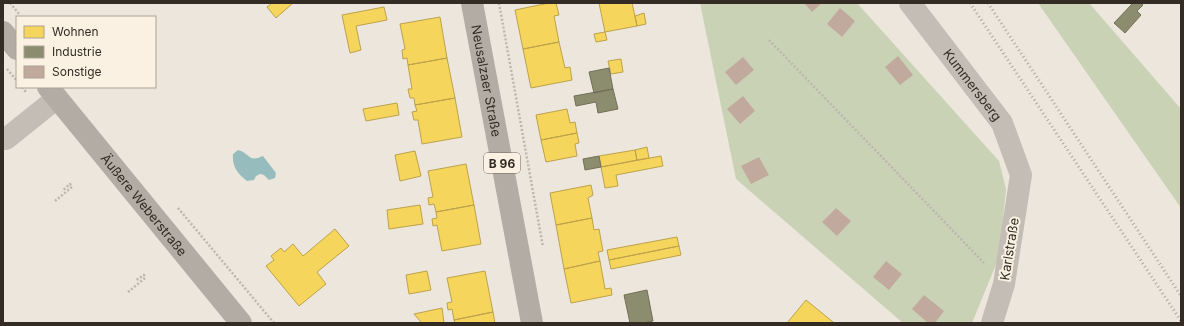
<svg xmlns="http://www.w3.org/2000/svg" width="1184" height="326" font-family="Inter,sans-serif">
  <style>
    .green { fill: #cad2b5 }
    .water { fill: #97bcbe }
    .homes { fill: #f6d55c; stroke: #bca24b }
    .industry { fill: #8c8c6e; stroke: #726f58 }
    .building { fill: #c1aa9d }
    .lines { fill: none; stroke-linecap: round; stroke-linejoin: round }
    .path { stroke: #bdb6ae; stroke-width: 2.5; stroke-dasharray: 2 2; stroke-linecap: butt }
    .minor { stroke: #c4bdb6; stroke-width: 22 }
    .major { stroke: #b3aca5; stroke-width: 22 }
    .rail { stroke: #aca6a0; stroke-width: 3; stroke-dasharray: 1 3; stroke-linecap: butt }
    .labels { text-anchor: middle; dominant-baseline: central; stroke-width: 4; stroke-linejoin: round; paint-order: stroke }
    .shield { fill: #faf1e2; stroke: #6f665d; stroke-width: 1 }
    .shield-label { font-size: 12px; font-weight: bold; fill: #342b24 }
    .street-label { font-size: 13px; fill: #342b24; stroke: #faf1e2 }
  </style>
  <rect width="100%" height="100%" fill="#ece6dc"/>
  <path class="green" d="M700 3H857L999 161 1006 189 999 257 972 323H903L736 179Z
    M1038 3H1089L1181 109V208Z"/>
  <path class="water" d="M238 150C250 153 248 163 263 156L276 173 275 178 269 180 264 175 260 174 256 176 254 180 247 181C237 173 232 166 233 154Z"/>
  <path class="homes" d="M272 3H293L276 18 267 7Z
    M549 3H556L559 15 554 16 559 42 523 49 515 10Z
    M599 3H632L637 26 605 32Z
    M384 7 387 20 356 26 361 50 350 53 342 15Z
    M644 13 646 24 637 26 635 16Z
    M440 17 447 58 408 65 407 58 403 59 402 50 405 49 400 24Z
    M605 32 607 40 596 42 594 34Z
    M559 42 565 68 570 67 572 80 531 88 523 49Z
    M447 58 455 98 415 105 414 98H410L408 89H412L408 65Z
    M621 59 623 72 611 74 608 61Z
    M455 98 462 137 422 144 418 120H414L412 112 417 111 415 105Z
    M397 103 399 115 366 121 363 109Z
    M567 109 570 123 575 122 577 133 541 140 536 115Z
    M577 133 579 143 575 144 577 156 546 162 541 140Z
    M647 147 649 158 637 160 635 150Z
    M635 150 637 160 601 167 599 156Z
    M415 151 421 176 400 181 395 155Z
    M661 156 663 166 616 175 618 186 605 188 601 167Z
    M466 164 474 205 436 212 434 204 429 205 428 198 433 197 428 171Z
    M591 185 593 195 588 198 592 218 556 225 550 193Z
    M420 205 423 224 389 229 387 210Z
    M474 205 481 244 442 251 437 225 433 226 432 219 437 218 436 212Z
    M592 218 594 230 599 229 603 251 598 252 600 261 564 269 556 225Z
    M335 229 349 246 317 272 326 284 299 306 266 266 274 260 271 256 281 248 284 252 293 244 303 256Z
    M677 237 679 246 609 260 607 250Z
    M679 246 681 255 611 269 609 260Z
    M600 261 605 289 611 288 612 295 571 303 564 269Z
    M427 271 431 290 409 294 406 275Z
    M485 271 493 312 454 320 452 309 448 310 447 303 452 302 447 278Z
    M806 300 833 322 832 323H787Z
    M442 308 444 323H422L414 314Z
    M493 312 495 323H455L454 320Z"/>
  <path class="industry" d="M1133 3H1140L1143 5 1137 11 1141 15 1125 33 1114 23Z
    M609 68 613 89 594 93 589 72Z
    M613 89 618 109 598 113 596 102 576 106 574 96Z
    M599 156 601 167 585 170 583 159Z
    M647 290 653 321 642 323H630L624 295Z"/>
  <path class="building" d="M804 3H822L812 12Z
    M840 8 855 21 842 37 827 24Z
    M898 56 913 75 900 85 885 67Z
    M743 57 754 70 736 85 725 72Z
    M743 96 755 111 740 124 727 109Z
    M759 157 769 175 751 184 741 166Z
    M836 208 851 221 837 236 822 222Z
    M886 261 902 274 889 290 873 277Z
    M924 295 944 311 935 323H928L912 309Z"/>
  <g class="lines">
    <path class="path" d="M10 3 20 15
      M499 3 543 247
      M769 40 984 263
      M7 69 17 81
      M22 87 26 92
      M55 201 72 187 70 184 62 191
      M178 208 274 323
      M128 292 145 278 144 275 135 281"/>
    <g class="minor">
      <path id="s1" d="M910 3 1002 123 1021 175 1004 284 992 323"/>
      <path d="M6 139 57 98"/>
    </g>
    <g class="major">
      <path id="s2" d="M472 3 532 323"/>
      <path d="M3 32 17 49"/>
      <path id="s3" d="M48 87 241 323"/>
    </g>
    <path class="rail" d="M970 3 1181 321
      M988 3 1181 296"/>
  </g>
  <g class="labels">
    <rect class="shield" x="484" y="153" width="36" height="20" rx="3"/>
    <g class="shield-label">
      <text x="502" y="163">B 96</text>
    </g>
    <g class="street-label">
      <text stroke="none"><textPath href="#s2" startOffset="79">Neusalzaer Straße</textPath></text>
      <text stroke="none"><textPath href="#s1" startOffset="103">Kummersberg</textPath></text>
      <text stroke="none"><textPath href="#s3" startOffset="152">Äußere Weberstraße</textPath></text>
      <text transform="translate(1009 249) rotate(-81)">Karlstraße</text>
    </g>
  </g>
  <rect width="1184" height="326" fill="none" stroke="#342b24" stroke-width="8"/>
  <rect x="16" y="16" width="140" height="72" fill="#faf1e2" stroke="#aba296"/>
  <rect x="24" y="26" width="20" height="12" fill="#f6d55c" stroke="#aba296"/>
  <text x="52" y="36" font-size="12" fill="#342b24">Wohnen</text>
  <rect x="24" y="46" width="20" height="12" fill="#8c8c6e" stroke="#aba296"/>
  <text x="52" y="56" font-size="12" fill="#342b24">Industrie</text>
  <rect x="24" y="66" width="20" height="12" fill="#c1aa9d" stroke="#aba296"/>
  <text x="52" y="76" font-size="12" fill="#342b24">Sonstige</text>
</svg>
